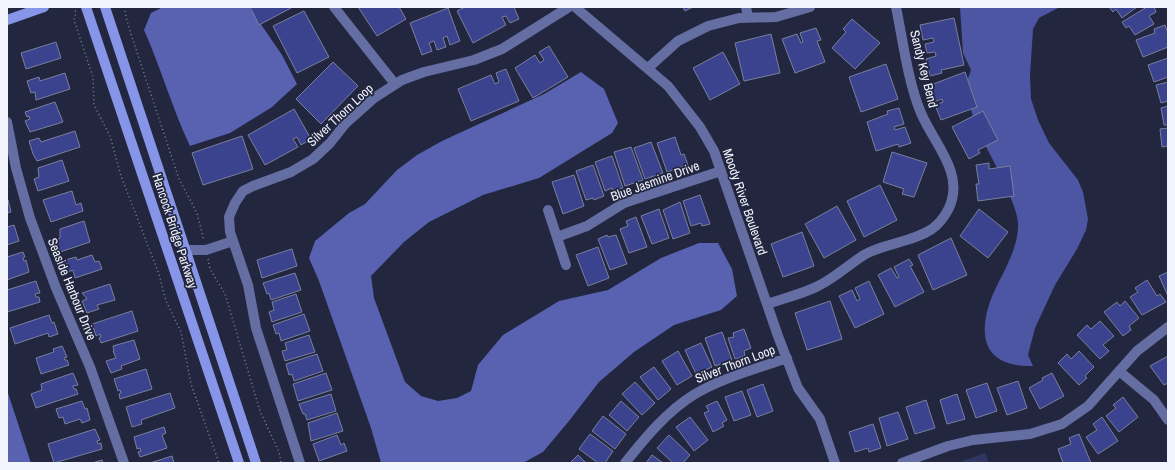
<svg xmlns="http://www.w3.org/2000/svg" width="1175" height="470" font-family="'Archivo Narrow',sans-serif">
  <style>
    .green { fill: #303662 }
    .forest { fill: #4d56a3 }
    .water { fill: #5862b0 }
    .building { fill: #3c438e; stroke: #797f9d }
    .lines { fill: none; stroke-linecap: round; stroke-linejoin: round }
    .path { stroke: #818496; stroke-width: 1.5; stroke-dasharray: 1 3; stroke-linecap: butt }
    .street { stroke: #656ea2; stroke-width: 10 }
    .secondary { stroke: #8795e8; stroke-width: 10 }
    .labels { text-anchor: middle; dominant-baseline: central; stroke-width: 3.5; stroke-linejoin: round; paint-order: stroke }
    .street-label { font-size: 13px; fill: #f2f4fe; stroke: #22263e }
  </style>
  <rect width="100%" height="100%" fill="#22263e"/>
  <path class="green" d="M985 453 989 463H957Z"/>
  <path class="forest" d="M960 7H1060L1039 18 1033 29 1030 75 1031 99 1038 120 1049 143 1078 180 1083 192 1088 219 1086 230 1077 249 1055 285 1035 328 1028 355 1033 366C994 367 977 348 988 308 996 280 1019 254 1018 223 1017 213 1013 203 1009 194 995 158 968 124 967 84 967 79 970 74 971 70L963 53Z"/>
  <path class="water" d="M163 7H249L282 55 297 84 272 107 230 133 190 146C172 108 161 68 144 30L151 13Z
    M581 72 604 89 618 123 612 133 539 178 483 195 429 222 404 242 371 276 374 298 405 382 421 396 438 401 457 398 471 391 478 365 503 335 559 301 608 290 661 258 699 243H718L732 269 737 296 721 310 674 325 634 352 599 382 569 421 543 452 523 463H381L371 428 319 281 309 258 315 241 349 213 365 204 397 170 417 155 442 141 544 94Z
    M7 390 31 463H7Z"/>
  <path class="building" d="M250 7H290L291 8 259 25Z
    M358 7H399L406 19 377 36Z
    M465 7H514L519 19 510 23 506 16 502 17 506 25 473 43 457 11Z
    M683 7H693L685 11Z
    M1109 7H1137L1122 18 1116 9 1113 12Z
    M1147 7H1154L1156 12 1149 16 1154 24 1135 35 1129 26 1126 28 1122 22Z
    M448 8 460 41 450 45 447 36 443 38 446 47 437 50 434 41 429 43 432 51 422 55 410 23Z
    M304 11 329 57 297 73 273 26Z
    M954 18 964 65 941 70 942 73 930 76 926 59 936 56 935 52 927 53 925 44 934 42 933 38 923 40 920 25Z
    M852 19 880 43 855 69 832 48 846 32 843 29Z
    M1165 25 1168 33V47L1143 57 1136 40 1155 33 1154 29Z
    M816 28 821 40 817 41 825 62 795 73 782 39 797 34 801 43 803 42 800 33Z
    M771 34 780 73 744 81 735 43Z
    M56 42 61 58 26 69 21 53Z
    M549 46 568 77 533 98 515 68 535 55 540 63 544 60 539 52Z
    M723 52 740 84 710 100 693 68Z
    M1168 58V77L1154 82 1148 65Z
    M333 62 358 86 321 124 296 99Z
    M886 64 898 99 861 112 849 77Z
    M506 69 519 101 471 121 458 89 491 75 495 84 499 82 496 73Z
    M965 72 977 107 941 120 935 105 943 102 942 99 934 102 928 86Z
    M65 73 70 89 36 100 35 92 31 93 27 81 39 77 40 81Z
    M1168 82V101L1161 103 1156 85Z
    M55 102 63 122 30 132 25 121 30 119 29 116 27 117 25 112Z
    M1168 106V125H1164L1161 108Z
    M899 108 904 124 894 127 895 130 905 127 911 143 899 147 898 144 876 151 867 122 888 114 887 111Z
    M294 109 311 139 301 145 297 137 293 139 298 147 265 165 248 135Z
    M983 111 998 140 978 150 980 153 969 159 952 127Z
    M1168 128V146L1162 147 1160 129Z
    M75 131 80 147 37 161 33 154 29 141 39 138 41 142Z
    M242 136 253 169 203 185 192 153Z
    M675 137 681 155 684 154 688 165 667 172 657 143Z
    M651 142 663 173 645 179 634 148Z
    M631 147 643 180 625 186 614 152Z
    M892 152 927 163 914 197 902 194 904 189 883 182Z
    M612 156 623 188 613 191 612 188 605 191 595 162Z
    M62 160 69 181 38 191 34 179 39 177 38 168Z
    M989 163V169L1010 166 1014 196 978 201 976 184H979L976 165Z
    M593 165 604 196 594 200 593 198 586 200 576 171Z
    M574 175 584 206 563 214 552 182Z
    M880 185 897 220 864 237 847 201Z
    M72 191 76 205 81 203 83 211 51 222 43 200Z
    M700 195 710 224 702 226 701 223 691 226 683 201Z
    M8 200 11 212 7 213V200Z
    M680 202 690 233 673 239 663 210Z
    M837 206 856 240 824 258 805 224Z
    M659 209 669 238 652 244 641 216Z
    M979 209 1008 232 988 258 960 236Z
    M636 217 647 247 629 253 620 229 628 226 626 221Z
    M84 221 90 242 60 252 56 240 60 238V229Z
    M14 225 19 241 7 245V227Z
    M802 232 814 266 783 277 771 244Z
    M607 235 608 237 616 235 627 264 610 270 598 239Z
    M951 238 967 275 933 290 918 255Z
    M598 247 609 278 588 286 576 255Z
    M292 249 297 266 262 278 257 260Z
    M23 252 25 257 23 258 24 261 26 260 29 272 7 280V257Z
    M92 255 95 262 99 261 102 269 75 278 73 270 68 272 65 260 76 257 77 260Z
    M909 259 913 265 910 266 924 292 895 307 878 275 891 268 897 278 899 277 894 267Z
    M1168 272V296L1159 276Z
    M295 273 301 290 271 300 269 293 267 294 263 283Z
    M1147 280 1157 296 1160 294 1166 302 1142 315 1130 297 1138 292 1135 288Z
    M36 281 40 293 35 294 36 297H39L40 302 7 312V290Z
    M869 281 884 314 855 328 839 296 852 290 857 301 860 299 855 288Z
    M110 284 115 300 97 305 99 309 87 313 82 301 87 299 82 293Z
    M296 294 302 312 272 322 269 312 274 310 272 302Z
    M830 301 842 339 807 350 795 313Z
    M1125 301 1139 318 1129 326 1131 330 1123 336 1104 312 1117 302 1120 306Z
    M132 311 138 331 101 343 99 338 101 337 100 334 96 336 92 324Z
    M304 314 310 331 281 341 279 333 276 334 273 325Z
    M49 315 52 323 54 322 58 334 49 337 48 333 15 344 10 328Z
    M1100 321 1114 336 1103 345 1109 351 1100 359 1077 335 1087 325 1091 329Z
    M744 329 751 348 744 351 745 356 735 359 728 338 734 337 733 333Z
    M722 332 732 360 715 366 705 338Z
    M309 335 315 352 285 361 282 351 287 350 285 343Z
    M134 340 140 359 121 366 122 369 111 373 106 361 116 358 113 351H114L113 346Z
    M701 343 712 367 696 374 685 350Z
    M62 346 67 357 64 358 65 360H67L69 365 41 374 36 358 54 352 53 349Z
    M678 351 692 376 677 385 662 361Z
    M1079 351 1094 367 1085 376 1087 378 1079 385 1058 363 1067 354 1071 359Z
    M317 354 323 371 294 381 292 374 289 375 286 364Z
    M1168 356V383L1164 385 1150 366Z
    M654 367 671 389 658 400 640 377Z
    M146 369 152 389 120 399 119 394 121 393 120 390 118 391 114 379Z
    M73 373 78 385 73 386 74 389H76L78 394 36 408 31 394 42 390 41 384Z
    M326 373 332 390 298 401 293 384Z
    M1052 373 1064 396 1040 409 1029 388 1043 380 1042 378Z
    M1018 381 1027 408 1007 415 997 388Z
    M635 382 655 403 642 415 622 394Z
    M987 383 997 411 976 418 966 390Z
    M763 384 773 411 757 417 747 390Z
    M742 391 751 415 734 421 725 397Z
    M170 393 175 408 141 420 142 424 132 427 126 407Z
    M331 394 336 411 307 420 305 414H303L299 404Z
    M957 394 965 419 947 424 940 400Z
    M1123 397 1138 417 1119 432 1106 416 1116 408 1113 405Z
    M926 400 935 428 915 434 906 407Z
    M82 401 85 409 87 408 90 420 82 423 80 419 65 424 63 417 59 418 56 409Z
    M621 401 639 417 627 431 609 415Z
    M717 401 727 420 722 423 724 426 713 432 704 413 709 411 706 406Z
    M898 412 908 439 887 446 879 418Z
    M337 413 343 431 311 441 308 423Z
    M603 416 626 434 615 449 592 431Z
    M690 417 708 440 694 451 676 427Z
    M1102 417 1118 441 1098 454 1086 437 1097 430 1093 424Z
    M873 424 881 448 869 452 868 448 855 452 849 432Z
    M164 427 166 433 162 435 167 448 140 457 138 452 141 451 140 448 137 449 134 437Z
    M95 429 100 440 97 441 98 444 101 443 102 449 54 463 48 444Z
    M590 434 613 451 605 463H598L579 449Z
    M1079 434 1091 463H1063L1058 449 1071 444 1069 438Z
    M337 435 341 445 344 443 347 451 319 461 313 444Z
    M669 435 690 455 683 463H673L657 448Z
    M578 455 586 463H570Z
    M652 455 663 463H646Z
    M172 456 174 463H150Z
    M102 460 103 463H92Z"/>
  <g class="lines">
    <path class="path" d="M74 7 76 13 74 20 93 77 94 105 110 136 121 176 159 274 166 301 181 332 191 384 219 463
      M126 7 125 12 129 28 179 179 197 213 204 241
      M208 259 210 269 225 294 260 411 279 452 281 463"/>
    <path class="street" d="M334 7 395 84
      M575 7 668 86 700 127 714 151 778 336 798 388 820 419 835 463
      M746 7 748 17
      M648 68 678 41 708 26 739 18 776 17 810 7
      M7 122 16 168 30 218 56 288 90 367 124 463
      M548 210 566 265
      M557 237 587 226 624 203 721 171
      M186 250H206L233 241
      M767 304C784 298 803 294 818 286 835 278 848 265 864 255 884 243 911 243 932 229 939 224 945 216 949 208 965 173 934 144 921 113 908 82 903 41 896 7
      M1119 371 1154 400 1168 420
      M300 463 256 328 248 285 230 232 229 217 235 203 243 191 253 186 291 172 313 159 330 143 346 123 374 98 402 80 424 72 474 60 502 49 569 7
      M625 463C645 438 667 411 695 394 722 378 756 369 787 358
      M902 463 948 446 973 440 1030 434 1062 424 1088 406 1137 351 1168 327"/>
    <path class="secondary" d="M86 7 239 463
      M105 7 256 463
      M7 20 44 7"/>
  </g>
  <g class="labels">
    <g class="street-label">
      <text transform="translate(924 69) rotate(76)">Sandy Key Bend</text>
      <text transform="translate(340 115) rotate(-43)">Silver Thorn Loop</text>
      <text transform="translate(655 181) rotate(-20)">Blue Jasmine Drive</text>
      <text transform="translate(745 202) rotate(71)">Moody River Boulevard</text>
      <text transform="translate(175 231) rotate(72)">Hancock Bridge Parkway</text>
      <text transform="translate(72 289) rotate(68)">Seaside Harbour Drive</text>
      <text transform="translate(735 364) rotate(-21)">Silver Thorn Loop</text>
    </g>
  </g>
  <rect width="1175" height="470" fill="none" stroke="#f2f4fe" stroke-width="16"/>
</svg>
